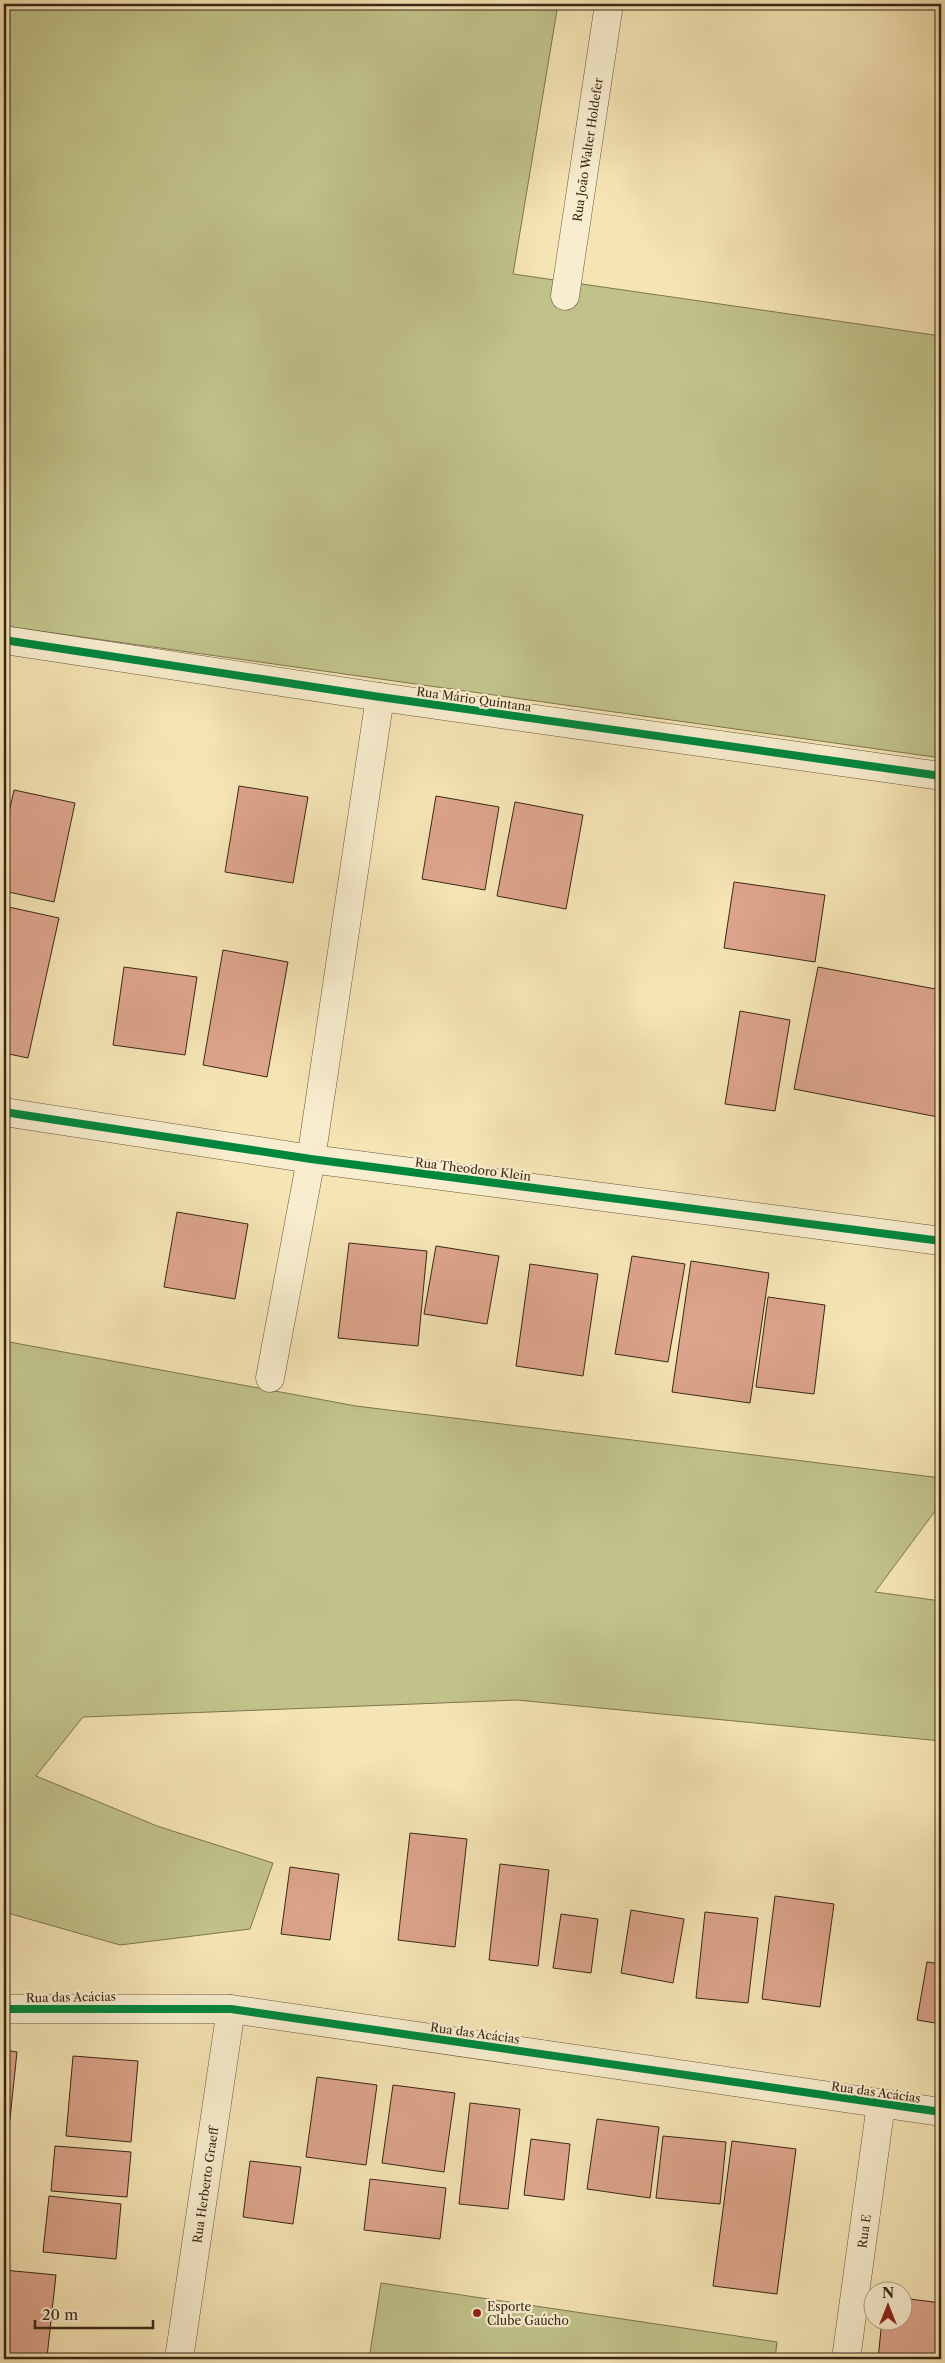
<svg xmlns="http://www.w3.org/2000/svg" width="945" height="2363" font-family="'Libre Caslon Text',serif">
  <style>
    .green { fill: #c1c28a; stroke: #7e7450 }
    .building { fill: #dca48b; stroke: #3a2716 }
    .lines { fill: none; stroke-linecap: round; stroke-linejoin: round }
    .minor-casing { stroke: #69563e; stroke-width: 29 }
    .minor { stroke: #f8edce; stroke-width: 28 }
    .cycleway-casing { stroke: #f8edce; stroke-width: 11 }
    .cycleway { stroke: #00873e; stroke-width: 8 }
    .poi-dot { fill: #8f2418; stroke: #f8edce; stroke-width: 2 }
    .labels { text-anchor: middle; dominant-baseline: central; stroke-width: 4.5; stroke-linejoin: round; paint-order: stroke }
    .street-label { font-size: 12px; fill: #3a2716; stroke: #f8edce }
    .poi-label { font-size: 12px; fill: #3a2716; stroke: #f8edce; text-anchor: start }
  </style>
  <rect width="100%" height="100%" fill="#f5e4b4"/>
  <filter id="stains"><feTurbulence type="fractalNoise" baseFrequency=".004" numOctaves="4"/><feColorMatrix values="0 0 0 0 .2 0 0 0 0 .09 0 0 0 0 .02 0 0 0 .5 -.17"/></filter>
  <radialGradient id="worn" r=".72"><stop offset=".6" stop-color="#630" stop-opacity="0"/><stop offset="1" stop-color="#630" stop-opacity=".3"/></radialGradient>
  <path class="green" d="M4 4H558L513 274 941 336V758L4 626Z
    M4 1341 356 1406 941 1478V1503L875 1592 941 1601V1741L517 1700 83 1717 36 1776 157 1826 273 1863 250 1929 120 1945 4 1912Z
    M381 2283 777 2342 775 2359H369Z"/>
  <path class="building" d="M239 786 308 797 293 883 225 872Z
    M14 790 75 803 54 902 4 891V835Z
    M436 796 499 807 485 890 422 879Z
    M515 802 583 815 566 909 497 896Z
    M734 882 825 895 815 962 724 948Z
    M4 906 59 918 28 1058 4 1053Z
    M223 950 288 962 267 1077 203 1065Z
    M124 967 197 977 185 1055 113 1045Z
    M818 967 941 990V1099L938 1117 794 1089Z
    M740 1011 790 1020 775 1111 725 1104Z
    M4 1210 9 1211 4 1242Z
    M177 1212 248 1224 235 1299 164 1287Z
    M349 1243 427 1251 418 1346 338 1338Z
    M436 1246 499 1256 487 1324 424 1314Z
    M632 1256 685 1264 668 1362 615 1354Z
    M691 1261 769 1273 750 1403 672 1392Z
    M530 1264 598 1274 583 1376 516 1366Z
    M768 1297 825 1305 814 1394 756 1387Z
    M410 1833 467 1839 455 1947 398 1940Z
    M500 1864 549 1870 538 1966 489 1960Z
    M290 1867 339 1874 330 1940 281 1934Z
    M775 1896 834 1904 820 2007 762 1999Z
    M631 1910 684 1919 673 1983 621 1973Z
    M705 1912 758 1918 748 2003 696 1998Z
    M561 1914 598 1919 591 1973 553 1968Z
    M927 1962 941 1964V2024L917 2020Z
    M4 2050 17 2052 7 2147H4Z
    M73 2056 138 2061 131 2142 66 2136Z
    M317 2077 377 2085 366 2165 306 2157Z
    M393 2085 455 2093 444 2172 382 2163Z
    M470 2103 520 2109 508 2209 459 2204Z
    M597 2119 659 2127 650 2198 587 2189Z
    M663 2136 726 2142 720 2204 656 2198Z
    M531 2139 570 2144 564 2200 524 2195Z
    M732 2141 796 2149 777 2294 713 2286Z
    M55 2146 131 2152 127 2197 51 2191Z
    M250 2161 301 2167 293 2224 243 2217Z
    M370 2179 446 2188 440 2239 364 2230Z
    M49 2196 121 2204 116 2259 43 2252Z
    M4 2270 56 2275 47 2357 4 2353Z
    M902 2298 941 2303V2359H878L882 2320H902Z"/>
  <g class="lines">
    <defs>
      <g id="minor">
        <path id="s1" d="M565 296 609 4"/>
        <path d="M4 640 380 697 941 776"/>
        <path d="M4 1112 311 1159 941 1241"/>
        <path d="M270 1378 311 1159 380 697"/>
        <path d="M4 2009H231L941 2112"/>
        <path id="s2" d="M179 2359 231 2009"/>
        <path id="s3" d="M846 2359 881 2104"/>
      </g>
    </defs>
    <use href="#minor" class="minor-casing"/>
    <use href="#minor" class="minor"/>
    <defs>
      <path id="cycleway" d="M4 640 380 697 941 776
        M4 1112 311 1159 941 1241
        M4 2009H231L941 2112"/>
    </defs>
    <use href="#cycleway" class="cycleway-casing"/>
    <use href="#cycleway" class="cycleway"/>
  </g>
  <circle class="poi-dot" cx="477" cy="2313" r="5"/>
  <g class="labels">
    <g class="street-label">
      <text stroke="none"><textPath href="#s1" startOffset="148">Rua João Walter Holdefer</textPath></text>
      <text transform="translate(474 699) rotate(8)">Rua Mário Quintana</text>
      <text transform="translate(473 1169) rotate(7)">Rua Theodoro Klein</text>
      <text transform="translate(71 1997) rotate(-1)">Rua das Acácias</text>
      <text transform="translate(475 2033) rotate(8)">Rua das Acácias</text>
      <text transform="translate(876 2092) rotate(8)">Rua das Acácias</text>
      <text stroke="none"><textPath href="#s2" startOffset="176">Rua Herberto Graeff</textPath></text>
      <text stroke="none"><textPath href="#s3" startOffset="129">Rua E</textPath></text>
    </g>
    <g class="poi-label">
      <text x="487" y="2306">Esporte<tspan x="487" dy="14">Clube Gaúcho</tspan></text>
    </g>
  </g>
  <rect width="945" height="2363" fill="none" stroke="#f5e4b4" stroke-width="20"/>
  <rect x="5" y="5" width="935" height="2353" fill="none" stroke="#3a2716" stroke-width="2.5"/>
  <rect x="10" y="10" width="925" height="2343" fill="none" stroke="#3a2716"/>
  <g transform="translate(888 2306)"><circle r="24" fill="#f8edce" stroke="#ac9e84"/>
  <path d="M0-4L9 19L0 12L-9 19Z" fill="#8f2418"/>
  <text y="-8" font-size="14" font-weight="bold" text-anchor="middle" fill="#3a2716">N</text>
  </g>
  <path d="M35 2320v8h118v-8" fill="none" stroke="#3a2716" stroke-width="2.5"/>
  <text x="42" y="2320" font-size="15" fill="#3a2716" stroke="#f8edce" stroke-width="4" paint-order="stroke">20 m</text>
  <rect width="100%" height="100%" filter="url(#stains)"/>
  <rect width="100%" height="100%" fill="url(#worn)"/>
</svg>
